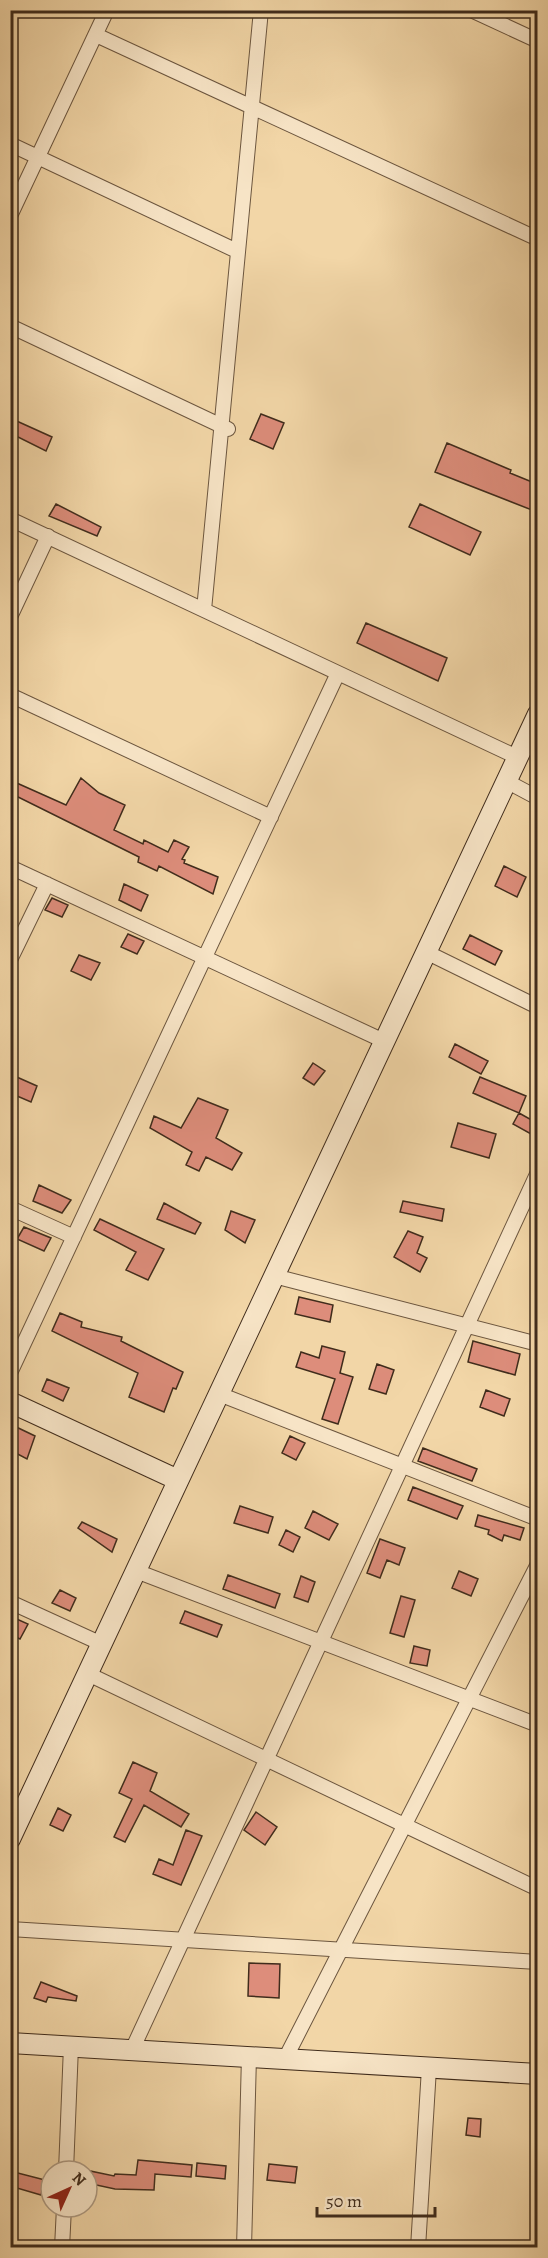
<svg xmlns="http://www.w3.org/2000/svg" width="548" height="2258" font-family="Alegreya,serif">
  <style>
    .building { fill: #dd8d7b; stroke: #402c1c; stroke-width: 1.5 }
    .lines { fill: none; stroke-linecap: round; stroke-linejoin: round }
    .street-casing { stroke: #6c563f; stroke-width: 16 }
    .secondary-casing { stroke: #402c1c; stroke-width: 22 }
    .street { stroke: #f7e4c6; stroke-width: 14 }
    .secondary { stroke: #f7e4c6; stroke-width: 20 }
  </style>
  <rect width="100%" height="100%" fill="#f2d6a7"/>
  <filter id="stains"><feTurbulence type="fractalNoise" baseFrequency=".00333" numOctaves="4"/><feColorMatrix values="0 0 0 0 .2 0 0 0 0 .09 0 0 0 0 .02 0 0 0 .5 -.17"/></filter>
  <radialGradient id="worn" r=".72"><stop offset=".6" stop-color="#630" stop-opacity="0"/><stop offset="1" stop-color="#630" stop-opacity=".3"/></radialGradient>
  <path class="building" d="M261 414 284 423 273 449 250 439Z
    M10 418 52 437 46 451 10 433Z
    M447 443 511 470 510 473 537 484V512L435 472Z
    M56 504 101 527 97 536 49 516Z
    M420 504 481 532 470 555 409 527Z
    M366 623 447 658 438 681 357 643Z
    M81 778 99 793 125 805 114 830 143 844 144 840 168 852 174 840 189 847 182 859 185 860 184 863 218 877 213 894 159 866 157 871 138 862 139 857 10 793V780L66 805Z
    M504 866 526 877 517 897 495 886Z
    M124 884 148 895 141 911 119 900Z
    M52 898 68 905 62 917 45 910Z
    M128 934 144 941 137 954 121 947Z
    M470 935 502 951 495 965 463 949Z
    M79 955 100 963 91 980 71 971Z
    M455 1044 488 1061 481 1074 449 1057Z
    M313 1063 325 1071 314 1085 303 1078Z
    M10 1074 37 1086 31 1102 10 1093Z
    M480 1077 526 1096 519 1113 473 1093Z
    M198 1098 228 1110 216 1138 242 1153 232 1170 206 1157 199 1171 186 1165 192 1152 150 1128 154 1116 181 1128Z
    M519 1113 537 1123 531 1134 513 1124Z
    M458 1123 496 1134 489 1158 451 1147Z
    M39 1185 71 1200 62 1213 33 1201Z
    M403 1201 444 1209 442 1221 400 1212Z
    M164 1203 201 1223 195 1234 157 1219Z
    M231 1211 255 1220 245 1243 225 1230Z
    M100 1219 164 1249 148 1280 126 1270 136 1252 94 1230Z
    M24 1227 51 1238 44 1251 17 1239Z
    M408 1231 423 1237 417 1253 427 1258 420 1272 394 1257Z
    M299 1297 333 1305 330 1322 295 1314Z
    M60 1313 82 1322 81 1327 122 1337 121 1341 183 1372 176 1389 173 1388 164 1412 129 1397 138 1373 52 1331Z
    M473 1341 520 1354 515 1375 468 1362Z
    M322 1346 345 1352 340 1373 353 1377 338 1424 322 1419 335 1379 296 1367 301 1352 319 1358Z
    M377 1364 394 1370 386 1394 369 1389Z
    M47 1379 69 1388 63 1401 42 1391Z
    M486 1390 510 1399 504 1416 480 1407Z
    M10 1424 35 1436 27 1459 10 1450Z
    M290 1436 305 1443 296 1460 282 1453Z
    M423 1448 477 1469 472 1481 418 1461Z
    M413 1487 463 1506 457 1519 408 1500Z
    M240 1506 273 1517 268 1533 234 1523Z
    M313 1511 338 1524 329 1540 305 1528Z
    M478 1515 524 1528 520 1540 504 1535 502 1541 488 1534 489 1530 475 1526Z
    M82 1522 117 1539 112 1552 78 1528Z
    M286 1530 300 1537 293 1552 279 1545Z
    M380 1539 405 1548 399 1565 387 1560 380 1578 367 1573Z
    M459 1571 478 1579 471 1596 452 1588Z
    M228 1575 280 1594 275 1608 223 1589Z
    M301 1576 315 1582 308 1602 294 1597Z
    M60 1590 76 1598 70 1611 52 1603Z
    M401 1596 415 1600 404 1637 390 1633Z
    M185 1611 222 1625 217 1637 180 1623Z
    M10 1616 28 1624 20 1639 10 1634Z
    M414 1646 430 1650 427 1666 410 1663Z
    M133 1762 157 1773 150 1791 189 1814 181 1827 144 1805 125 1842 114 1837 132 1799 119 1793Z
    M58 1808 71 1815 63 1831 50 1825Z
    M256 1812 277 1827 265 1845 244 1830Z
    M186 1830 202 1836 181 1885 153 1874 159 1859 173 1865Z
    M249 1963 280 1964 279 1998 248 1996Z
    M41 1982 77 1996 76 2001 48 1997 46 2002 34 1998Z
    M468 2118 481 2119 480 2137 466 2135Z
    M138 2160 192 2165 191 2177 155 2174 154 2190 115 2189 87 2183 90 2171 114 2176 115 2174 136 2175Z
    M197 2163 226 2166 225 2179 196 2176Z
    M269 2164 297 2167 295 2183 267 2180Z
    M10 2171 45 2180 41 2195 10 2186Z"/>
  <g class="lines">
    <defs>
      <path id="street" d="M471 10 538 41
        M96 35 538 239
        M10 144 237 251
        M10 216 107 10
        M10 326 228 429
        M10 519 517 757
        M204 610 261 10
        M10 617 48 536
        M10 695 271 817
        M506 781 538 798
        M10 867 384 1041
        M426 952 538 1007
        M10 960 47 884
        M10 1208 74 1237
        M274 1276 538 1344
        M10 1373 338 673
        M219 1394 538 1519
        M136 1571 538 1725
        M10 1602 102 1644
        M88 1674 536 1888
        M10 1929 538 1962
        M132 2050 538 1172
        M285 2059 538 1564
        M66 2171 71 2046
        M62 2248 64 2207
        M244 2248 249 2056
        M418 2248 429 2068"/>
      <path id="secondary" d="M10 1402 178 1480
        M10 1839 538 714
        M10 2043 538 2074"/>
    </defs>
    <use href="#street" class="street-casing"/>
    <use href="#secondary" class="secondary-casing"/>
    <use href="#street" class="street"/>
    <use href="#secondary" class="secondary"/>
  </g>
  <rect width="548" height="2258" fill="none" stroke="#f2d6a7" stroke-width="36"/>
  <rect x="12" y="12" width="524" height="2234" fill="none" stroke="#402c1c" stroke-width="3"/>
  <rect x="18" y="18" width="512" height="2222" fill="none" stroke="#402c1c" stroke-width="1.5"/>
  <g transform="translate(69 2189) rotate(45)"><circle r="28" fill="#f7e4c6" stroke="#ae9a82" stroke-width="1.5"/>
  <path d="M0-4.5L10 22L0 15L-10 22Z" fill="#8f2418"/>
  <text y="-9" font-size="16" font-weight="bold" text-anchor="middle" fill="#402c1c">N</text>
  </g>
  <path d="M317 2207v9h118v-9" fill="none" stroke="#402c1c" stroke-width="3"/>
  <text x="326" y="2207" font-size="18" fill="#402c1c" stroke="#f7e4c6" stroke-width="4.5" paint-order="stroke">50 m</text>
  <rect width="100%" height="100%" filter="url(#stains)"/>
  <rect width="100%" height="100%" fill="url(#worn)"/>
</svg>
